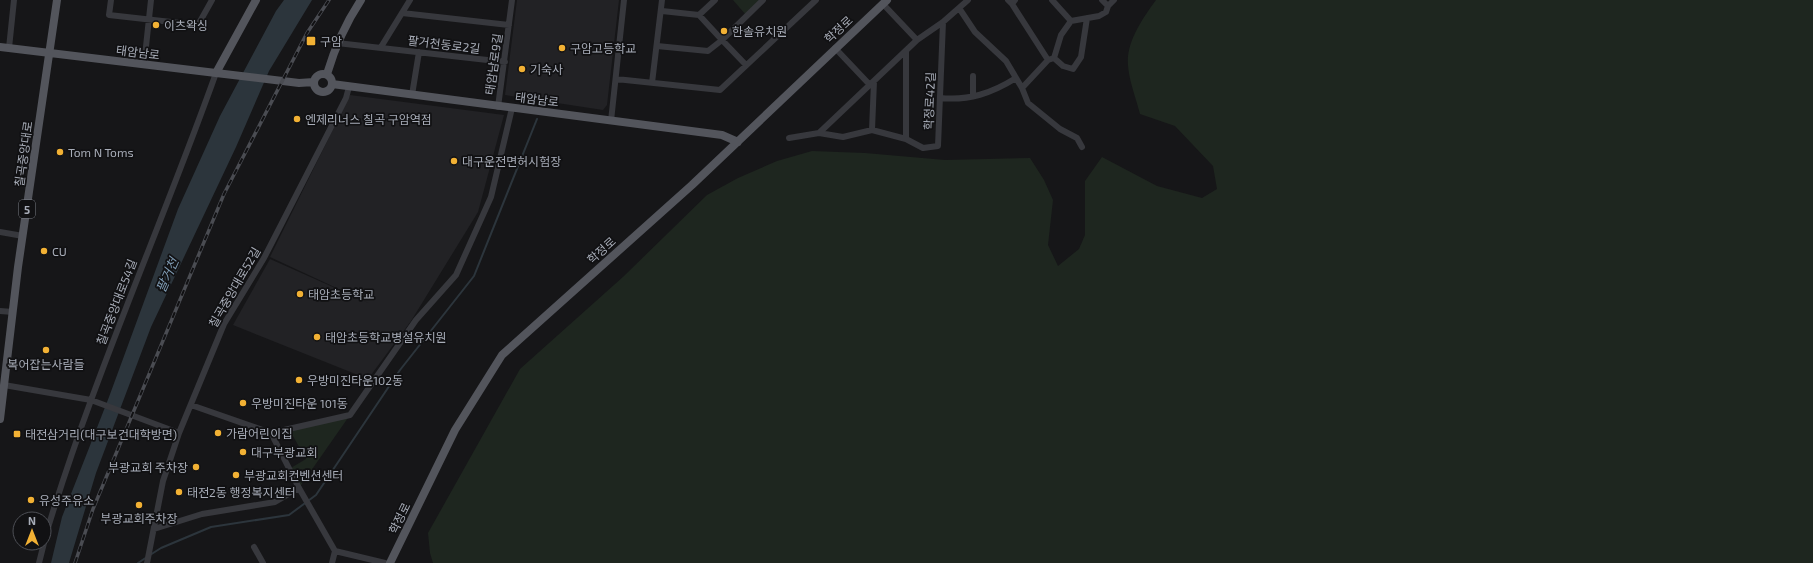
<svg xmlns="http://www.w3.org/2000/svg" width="1813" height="563" font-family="'Exo 2','Noto Sans KR',sans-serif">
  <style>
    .built { fill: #222225 }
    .green { fill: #1e261f }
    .water { fill: #2c353c }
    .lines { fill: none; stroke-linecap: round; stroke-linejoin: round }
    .stream { stroke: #2c353c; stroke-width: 2 }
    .minor { stroke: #37383d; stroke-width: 6 }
    .major { stroke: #53555c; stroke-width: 8 }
    .rail-casing { stroke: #4a4c52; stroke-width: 3.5 }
    .rail { stroke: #111113; stroke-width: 2; stroke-dasharray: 6; stroke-linecap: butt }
    .poi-dot { fill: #f2b134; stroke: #111113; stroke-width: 1.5 }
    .labels { text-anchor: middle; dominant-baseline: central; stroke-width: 3.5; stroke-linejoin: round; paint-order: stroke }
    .shield { fill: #111113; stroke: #7b7e86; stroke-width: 1 }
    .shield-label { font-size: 11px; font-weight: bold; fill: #a8adb8 }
    .poi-label { font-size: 12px; fill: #a8adb8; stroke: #111113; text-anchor: start }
    .street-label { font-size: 12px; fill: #a8adb8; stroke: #111113 }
    .water-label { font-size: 13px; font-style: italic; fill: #7f9bb3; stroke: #111113 }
  </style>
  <rect width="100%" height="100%" fill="#161618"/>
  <path class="built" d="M517 0H619L607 105 603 110 505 95Z
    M350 95 504 115 478 212 411 321 368 379 233 325 270 259 371 304 270 257Z"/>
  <path class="green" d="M733 0H761L746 15Z
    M1156 0H1813V563H433L430 553 428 533 520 369 624 276 707 195 738 178 777 161 812 151 865 153 945 160 1030 158 1044 180 1053 200 1048 245 1058 266 1079 249 1085 235V181L1102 157 1157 186 1202 198 1217 189 1213 166 1175 126 1140 114C1136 98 1129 81 1128 65 1126 42 1143 18 1156 0Z
    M350 415 299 488 289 469 306 459 289 429Z"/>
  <path class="water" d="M284 0H312L269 71 236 147 151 327 96 473 69 563H51L62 517 109 397 178 209 220 116 276 11Z"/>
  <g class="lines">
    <path class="stream" d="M150 555 161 548 211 527 289 515 316 495 400 370 474 276 537 119
      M138 563 147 557"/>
    <path class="minor" d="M111 0 109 15 198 25 212 0
      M1008 0 1012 4 1015 0
      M883 4 917 40
      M1012 4 1048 60 1054 58 1061 35 1071 21 1052 0
      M1108 6 1114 0
      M959 8 975 32 1006 61 1022 88 1048 60
      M662 11 699 15 715 0
      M402 13 509 25
      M1071 21 1099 16 1106 12 1108 6 1102 0
      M337 43 505 62
      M657 46 708 51 722 40 699 15
      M381 47 410 0
      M9 48 14 0
      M835 48 870 85
      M1054 58 1063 66 1073 69 1081 57 1087 18
      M144 65 151 0
      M746 65 722 40 763 0
      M973 76V96
      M616 79 720 90 816 0
      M652 83 662 0
      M1022 88 1028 103 1060 129 1077 138 1082 147
      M412 95 419 52
      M940 98C969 101 992 93 1016 78
      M498 107 512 0
      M611 121 624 0
      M872 130 874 81
      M819 133 917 40 943 22 968 0
      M789 138 819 133 843 137 872 130 906 139 923 148 938 146 943 22
      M906 139V51
      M0 232 23 236
      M0 311 13 312
      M4 385 91 400 179 433
      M191 405 271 433 299 488 335 551 385 563
      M271 433 350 415 416 320 456 275 491 197 512 108
      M154 529 202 514 275 502 299 488
      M44 541C91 382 160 230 216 73
      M254 547 263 563
      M39 563 44 543
      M147 563 163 481 179 433 224 324 264 258 346 98 349 87
      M332 563 335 551"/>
    <path class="major" d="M0 47 216 73 299 83 314 82
      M216 73 256 0
      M327 74C335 47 345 24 361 0
      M314 83a9 9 0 1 1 18 0a9 9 0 1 1-18 0Z
      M332 84 722 135 738 142
      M0 419 18 267 57 0
      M390 563 455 430 502 355 692 185 887 0"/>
    <defs>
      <path id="rail" d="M75 563 93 509 224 194 307 33 329 0"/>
    </defs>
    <use href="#rail" class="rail-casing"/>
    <use href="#rail" class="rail"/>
  </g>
  <g class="poi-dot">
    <circle cx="156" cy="25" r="4"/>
    <circle cx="724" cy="31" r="4"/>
    <rect x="306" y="36" width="10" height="10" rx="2"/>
    <circle cx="562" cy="48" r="4"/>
    <circle cx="522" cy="69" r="4"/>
    <circle cx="297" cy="119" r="4"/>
    <circle cx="60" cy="152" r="4"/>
    <circle cx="454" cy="161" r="4"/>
    <circle cx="44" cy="251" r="4"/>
    <circle cx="300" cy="294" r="4"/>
    <circle cx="317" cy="337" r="4"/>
    <circle cx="46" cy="350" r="4"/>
    <circle cx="299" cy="380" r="4"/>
    <circle cx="243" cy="403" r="4"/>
    <circle cx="218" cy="433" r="4"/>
    <rect x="13" y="430" width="8" height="8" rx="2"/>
    <circle cx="243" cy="452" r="4"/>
    <circle cx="196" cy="467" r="4"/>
    <circle cx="236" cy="475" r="4"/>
    <circle cx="179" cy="492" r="4"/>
    <circle cx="31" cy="500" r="4"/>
    <circle cx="139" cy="505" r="4"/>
  </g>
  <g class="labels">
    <rect class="shield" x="19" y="200" width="16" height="18" rx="3"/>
    <g class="shield-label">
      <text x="27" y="209">5</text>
    </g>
    <g class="poi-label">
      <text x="164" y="25">이츠왁싱</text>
      <text x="732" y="31">한솔유치원</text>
      <text x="320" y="41">구암</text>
      <text x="570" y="48">구암고등학교</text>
      <text x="530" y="69">기숙사</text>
      <text x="305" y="119">엔제리너스 칠곡 구암역점</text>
      <text x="68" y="152">Tom N Toms</text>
      <text x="462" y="161">대구운전면허시험장</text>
      <text x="52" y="251">CU</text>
      <text x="308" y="294">태암초등학교</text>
      <text x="325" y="337">태암초등학교병설유치원</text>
      <text x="46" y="364" text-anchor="middle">복어잡는사람들</text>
      <text x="307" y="380">우방미진타운102동</text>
      <text x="251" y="403">우방미진타운 101동</text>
      <text x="226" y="433">가람어린이집</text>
      <text x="25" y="434">태전삼거리(대구보건대학방면)</text>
      <text x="251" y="452">대구부광교회</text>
      <text x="188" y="467" text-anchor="end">부광교회 주차장</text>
      <text x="244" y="475">부광교회컨벤션센터</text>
      <text x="187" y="492">태전2동 행정복지센터</text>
      <text x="39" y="500">유성주유소</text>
      <text x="139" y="518" text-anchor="middle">부광교회주차장</text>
    </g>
    <g class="street-label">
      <text transform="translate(838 29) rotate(-43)">학정로</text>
      <text transform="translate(444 44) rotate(7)">팔거천동로2길</text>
      <text transform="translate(138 52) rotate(7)">태암남로</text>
      <text transform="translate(493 64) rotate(-82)">태암남로9길</text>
      <text transform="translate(537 99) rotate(7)">태암남로</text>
      <text transform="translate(929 101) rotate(-88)">학정로42길</text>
      <text transform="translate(23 154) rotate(-82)">칠곡중앙대로</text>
      <text transform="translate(601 250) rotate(-42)">학정로</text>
      <text transform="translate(234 287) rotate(-60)">칠곡중앙대로52길</text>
      <text transform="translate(116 302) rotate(-69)">칠곡중앙대로54길</text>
      <text transform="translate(399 518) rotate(-64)">학정로</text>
    </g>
    <g class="water-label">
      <text transform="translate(167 275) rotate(-66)">팔거천</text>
    </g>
  </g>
  <g transform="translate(32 531)"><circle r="19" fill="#111113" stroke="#4d4f55"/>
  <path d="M0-3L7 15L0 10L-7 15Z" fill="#f2b134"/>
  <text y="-6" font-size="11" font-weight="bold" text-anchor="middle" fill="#a8adb8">N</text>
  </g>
</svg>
